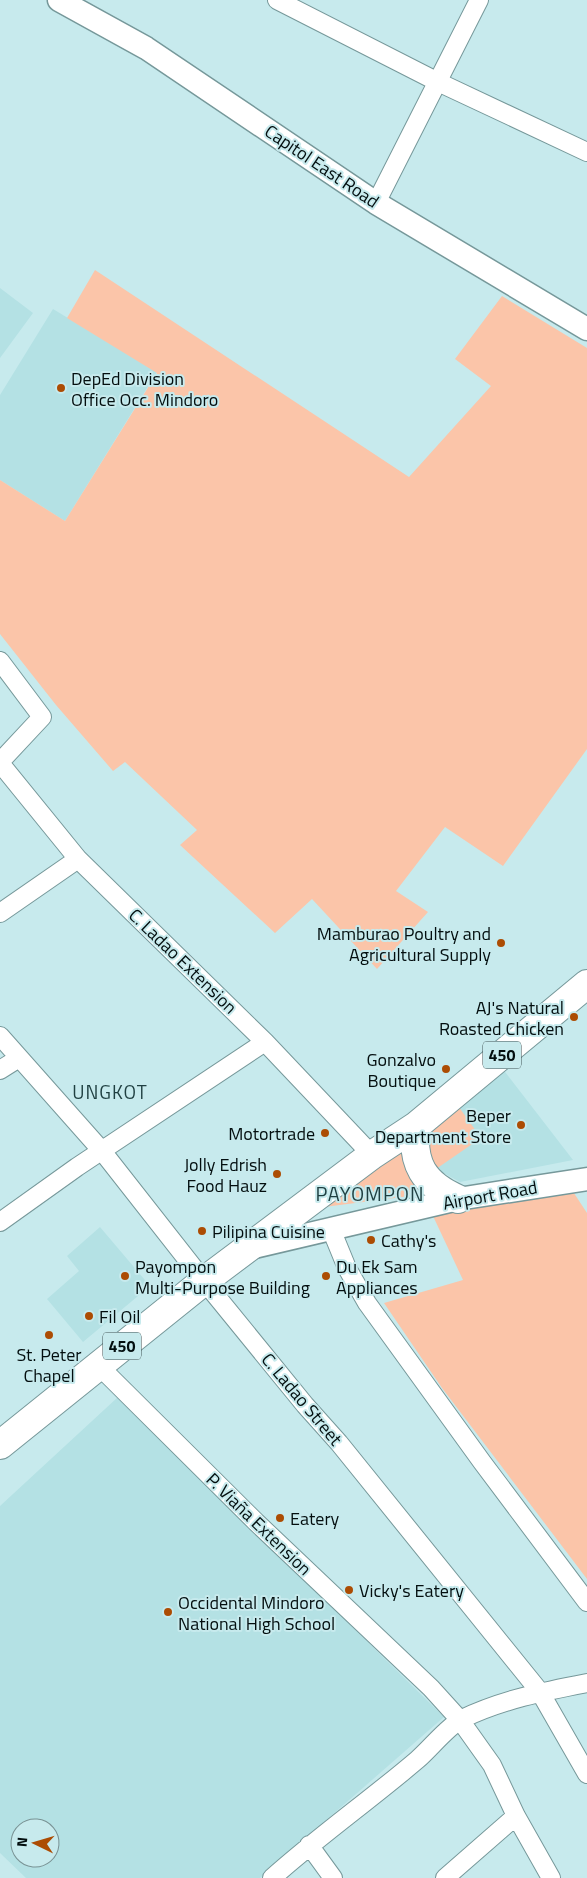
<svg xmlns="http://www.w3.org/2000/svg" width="587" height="1878" font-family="'Titillium Web',sans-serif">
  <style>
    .built { fill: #b4e1e4; fill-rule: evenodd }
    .green { fill: #fbc5a9 }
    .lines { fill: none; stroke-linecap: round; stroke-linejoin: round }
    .minor-casing { stroke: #76989a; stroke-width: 20 }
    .tertiary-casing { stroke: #76989a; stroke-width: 25 }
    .primary-casing { stroke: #76989a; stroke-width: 30 }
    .minor { stroke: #fff; stroke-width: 18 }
    .tertiary { stroke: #fff; stroke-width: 22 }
    .primary { stroke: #fff; stroke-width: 28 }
    .poi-dot { fill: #ac4c03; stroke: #c7eaed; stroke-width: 2 }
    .labels { text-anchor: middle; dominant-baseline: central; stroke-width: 4; stroke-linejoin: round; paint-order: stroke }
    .shield { fill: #c7eaed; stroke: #3e5052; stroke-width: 1 }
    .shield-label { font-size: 16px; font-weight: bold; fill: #030e0f }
    .street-label { font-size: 18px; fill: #030e0f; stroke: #c7eaed }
    .poi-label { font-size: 18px; fill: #030e0f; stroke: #c7eaed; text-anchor: start }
    .neighbourhood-label { font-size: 19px; letter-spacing: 1px; fill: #1f3f41; stroke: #c7eaed }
    .quarter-label { font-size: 20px; letter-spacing: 1px; fill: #1f3f41; stroke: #c7eaed }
  </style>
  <rect width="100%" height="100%" fill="#c7eaed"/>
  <path class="built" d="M0 288 33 313 0 358Z
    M53 309 157 372 65 521 0 480V395Z
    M502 1068 573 1160 460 1182 436 1169 431 1122Z
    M100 1227 150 1286 83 1342 47 1299 79 1271 67 1256Z
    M118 1397 444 1717 260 1878H26L0 1853V1506ZM20 1828H50V1858H20Z"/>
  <path class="green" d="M95 270 409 477 491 386 455 359 502 296 587 348V749L503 866 445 827 396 891 428 912 377 969 312 899 275 933 180 845 197 830 125 762 113 771 56 705 0 634V480L65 521 157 373 67 318Z
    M456 1103 481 1138 436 1169C428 1155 422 1138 431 1123 435 1115 449 1108 456 1103Z
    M405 1141 426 1194 324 1207Z
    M570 1187 587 1213V1579L442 1388 384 1303 463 1280 433 1216Z"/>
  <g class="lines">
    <defs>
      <path id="minor" d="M277 0 438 82 587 152
        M376 203 479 0
        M0 661 42 717 0 762
        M0 763 78 859 265 1042 372 1155
        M0 913 78 859
        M0 1036 102 1151 204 1281 305 1405 339 1443 540 1692 587 1774
        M0 1070 19 1058
        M0 1222 77 1167 265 1042
        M331 1229 347 1268 367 1303 482 1462 587 1602
        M98 1365 256 1522 431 1688 460 1720 492 1765 516 1816 551 1878
        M309 1845 333 1878
        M272 1878C319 1836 370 1800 417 1760 430 1749 448 1726 462 1719 501 1700 545 1691 587 1683
        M445 1878 516 1816"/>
      <path id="tertiary" d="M59 0 146 48 376 203 587 329
        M250 1248 458 1199 587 1179"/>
      <path id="primary" d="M416 1126C411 1164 424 1184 458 1199
        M0 1445 204 1281 372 1155 416 1126 587 984"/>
    </defs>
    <use href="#minor" class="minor-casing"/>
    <use href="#tertiary" class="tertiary-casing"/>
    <use href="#primary" class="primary-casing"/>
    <use href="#minor" class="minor"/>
    <use href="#tertiary" class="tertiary"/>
    <use href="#primary" class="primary"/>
  </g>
  <g class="poi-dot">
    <circle cx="61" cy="388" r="5"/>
    <circle cx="501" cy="943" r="5"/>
    <circle cx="574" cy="1017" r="5"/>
    <circle cx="446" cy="1069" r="5"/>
    <circle cx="521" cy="1125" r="5"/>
    <circle cx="325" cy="1133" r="5"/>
    <circle cx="277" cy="1174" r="5"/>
    <circle cx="202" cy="1231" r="5"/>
    <circle cx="371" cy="1240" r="5"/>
    <circle cx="125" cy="1276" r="5"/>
    <circle cx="326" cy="1276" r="5"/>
    <circle cx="89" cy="1316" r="5"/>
    <circle cx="49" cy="1335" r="5"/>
    <circle cx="280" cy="1518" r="5"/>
    <circle cx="349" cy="1590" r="5"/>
    <circle cx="168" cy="1612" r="5"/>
  </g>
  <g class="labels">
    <g class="shield">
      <rect x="483" y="1041.5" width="38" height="27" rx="4"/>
      <rect x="103" y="1332.5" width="38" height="27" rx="4"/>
    </g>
    <g class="shield-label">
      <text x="502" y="1055">450</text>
      <text x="122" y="1346">450</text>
    </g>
    <g class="street-label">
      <text transform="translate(322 166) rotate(34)">Capitol East Road</text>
      <text transform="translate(183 961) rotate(44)">C. Ladao Extension</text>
      <text transform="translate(490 1195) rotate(-10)">Airport Road</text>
      <text transform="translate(302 1399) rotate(50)">C. Ladao Street</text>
      <text transform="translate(259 1524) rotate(44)">P. Viaña Extension</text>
    </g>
    <g class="poi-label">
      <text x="71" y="378">DepEd Division<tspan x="71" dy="21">Office Occ. Mindoro</tspan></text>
      <text x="491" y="933" text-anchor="end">Mamburao Poultry and<tspan x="491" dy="21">Agricultural Supply</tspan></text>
      <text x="564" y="1007" text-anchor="end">AJ's Natural<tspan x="564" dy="21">Roasted Chicken</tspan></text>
      <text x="436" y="1059" text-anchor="end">Gonzalvo<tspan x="436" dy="21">Boutique</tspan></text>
      <text x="511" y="1115" text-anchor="end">Beper<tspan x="511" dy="21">Department Store</tspan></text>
      <text x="315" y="1133" text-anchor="end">Motortrade</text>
      <text x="267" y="1164" text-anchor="end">Jolly Edrish<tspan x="267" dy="21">Food Hauz</tspan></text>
      <text x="212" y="1231">Pilipina Cuisine</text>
      <text x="381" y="1240">Cathy's</text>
      <text x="135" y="1266">Payompon<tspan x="135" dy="21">Multi-Purpose Building</tspan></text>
      <text x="336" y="1266">Du Ek Sam<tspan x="336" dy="21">Appliances</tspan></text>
      <text x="99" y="1316">Fil Oil</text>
      <text x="49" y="1354" text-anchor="middle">St. Peter<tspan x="49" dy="21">Chapel</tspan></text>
      <text x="290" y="1518">Eatery</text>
      <text x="359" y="1590">Vicky's Eatery</text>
      <text x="178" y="1602">Occidental Mindoro<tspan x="178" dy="21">National High School</tspan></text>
    </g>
    <g class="neighbourhood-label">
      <text x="110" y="1091">UNGKOT</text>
    </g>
    <g class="quarter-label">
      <text x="370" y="1193">PAYOMPON</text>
    </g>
  </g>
  <g transform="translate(35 1843) rotate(275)"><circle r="24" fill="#c7eaed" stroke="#799294"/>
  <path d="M0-4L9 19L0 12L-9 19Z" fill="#ac4c03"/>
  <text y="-8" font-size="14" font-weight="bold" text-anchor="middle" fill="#030e0f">N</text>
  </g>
</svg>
